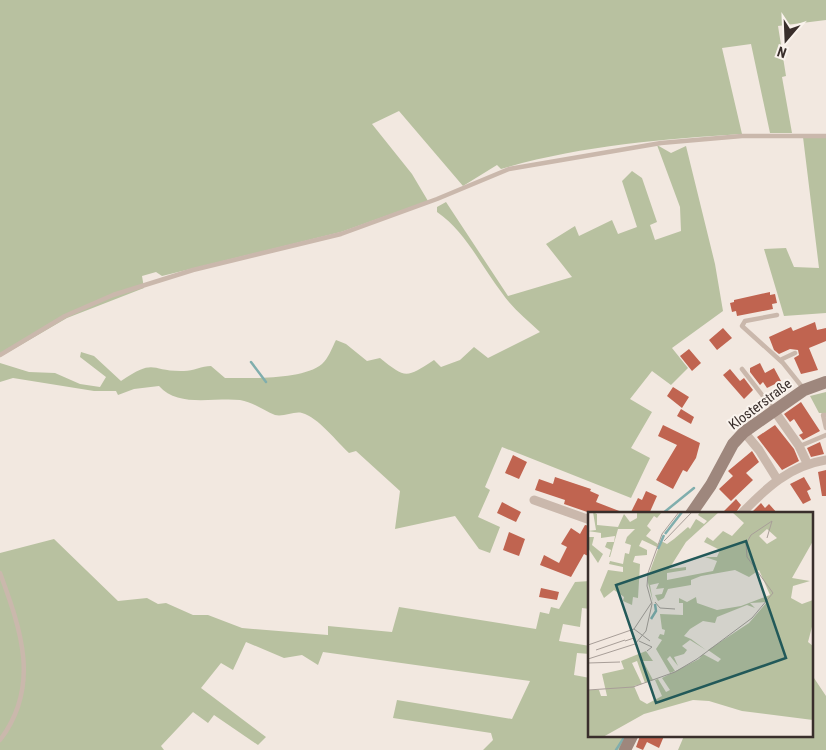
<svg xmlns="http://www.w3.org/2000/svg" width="826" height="750" font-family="'Roboto Condensed',sans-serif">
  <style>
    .green { fill: #b8c1a0 }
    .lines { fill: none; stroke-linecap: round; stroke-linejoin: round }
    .stream { stroke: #80aead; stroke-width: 2.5 }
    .building { fill: #c06450 }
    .lane { stroke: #cab8ac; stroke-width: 4.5 }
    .street { stroke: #cab8ac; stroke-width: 9 }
    .secondary { stroke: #9e877d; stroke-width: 12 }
    .labels { text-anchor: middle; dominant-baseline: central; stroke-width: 4; stroke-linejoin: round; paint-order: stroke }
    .street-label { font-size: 14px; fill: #392e2b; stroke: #faf3ed }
    .inset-river { fill: none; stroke: #80aead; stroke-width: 2.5 }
    .inset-road { fill: none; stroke: #a89e98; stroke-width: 1 }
    .view { fill: #225959; fill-opacity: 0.15; stroke: #225959; stroke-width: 2.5 }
    .inset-edge { fill: none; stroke: #392e2b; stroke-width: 2.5 }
  </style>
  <rect width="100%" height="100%" fill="#f2e8e0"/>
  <path class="green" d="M0 0H826V20L778 26 786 76 782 77 792 133H770L751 44 722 48 742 134C662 139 578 146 501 169L497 165 463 186 399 111 372 124 412 174 428 201 341 232 162 276 156 272 142 276 144 288 67 318 0 357Z
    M803 137 826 138V313L784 316 764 249 786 248 794 267 819 268Z
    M657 145 671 153 686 146 715 264 723 311 672 348 688 368 671 385 652 371 630 399 652 412 631 448 650 458 631 498 502 447 485 487 490 490 478 517 500 527 490 553 479 549 455 516 395 529 400 491 356 451 349 453C337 442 318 417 302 413 294 411 284 417 275 415 264 411 253 402 240 400 214 397 178 408 159 386L134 389 118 395 116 391H94L13 378 0 382V363L29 372 55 373 80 384 100 387 106 377 80 357 81 352 94 356 121 381C157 357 149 372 184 371 193 371 202 366 211 366L225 378C251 378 303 380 322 364 328 359 332 348 336 340L346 344 367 361 380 358C406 379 406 378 434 360L441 367 460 360 474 347 488 358 540 332C527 320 512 308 502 293 481 266 466 232 437 212V207L446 202 508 296 572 277 546 244 575 226 579 236 612 220 618 234 637 227 622 181 632 171 642 178 657 222 650 225 655 240 681 231 680 207Z
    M826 392V413H819L810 396Z
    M54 539 118 601 147 598 158 604 166 603 193 615H208L242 628 328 635V626L392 632 399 607 536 629 540 612 549 614 551 607 559 609 575 582 590 581V609L582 608 580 627 563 624 559 641 590 646V654L577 653 574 675 590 678V736H628L621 750H483L493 740 491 733 393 718 397 700 512 719 530 681 323 652 318 665 302 655 284 658 246 642 233 670 221 663 201 688 266 737 258 745 214 715 208 723 193 712 161 746 164 750H0V553Z
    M812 675 826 696V750H678L684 736H812Z"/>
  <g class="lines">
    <path class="stream" d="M251 362 266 382
      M662 514 694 488
      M616 750 625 736"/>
  </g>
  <path class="building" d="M770 292V295L775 294 777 303 772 304 773 309 737 316 736 311 732 312 730 303 734 302V300Z
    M815 322 817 330 826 328V341L809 348 818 370 801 374 794 358 799 355 798 350 790 349 779 354 774 350 769 337 791 327 793 331Z
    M723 328 732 338 717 350 709 340Z
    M689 349 701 363 692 371 680 356Z
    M760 363 765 373 774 368 781 381 767 388 763 382 760 385 750 372V368Z
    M730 369 740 381 744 378 753 390 744 399 723 375Z
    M673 387 689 397 682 408 667 396Z
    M801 402 820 431 803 440 799 435 803 433 794 419 790 422 784 414Z
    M681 409 694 417 691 424 677 416Z
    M663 425 700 443 696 458 687 472 683 470 673 489 656 480 677 445 658 436Z
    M775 425 794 449 799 461 782 470 757 437Z
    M820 442 824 454 811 457 807 448Z
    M752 451 759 462 746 473 753 480 731 501 719 489 733 476 728 471Z
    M513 455 527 462 519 479 505 473Z
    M826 470V496H822L818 472Z
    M555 477 591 489 590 491 599 495 596 502 627 514H593L564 504 565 500 535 490 539 479 553 484Z
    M804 477 811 489 807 491 811 500 803 504 790 484Z
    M646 491 657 496 649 514H630L638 498 642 500Z
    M736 499 741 505 735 514H721Z
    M502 502 521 512 516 522 497 513Z
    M761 503 765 508 769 504 778 514H750Z
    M585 525 590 526V557L584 554 571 577 540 565 544 555 559 563 567 547 561 544 571 528 580 534Z
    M509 532 525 539 519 556 503 550Z
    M541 588 559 592 557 600 539 597Z
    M640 736H664L659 748 647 742 643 750 636 747Z"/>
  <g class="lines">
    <path class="lane" d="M777 315 745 321 742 326 783 363 803 388
      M0 355 65 316 113 295 193 270 341 234 437 199 509 169 661 143 742 136H826
      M780 360 795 353
      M742 369 773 409
      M826 415H823L826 428
      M800 446 826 435
      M0 573C21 630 41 686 0 740"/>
    <path class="street" d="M773 409 799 446 807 463
      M744 432 759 450 777 479
      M534 500 590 520
      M741 514C766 488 789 466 826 460"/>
    <path class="secondary" d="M691 514 711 485 733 444 744 432 804 390 826 382
      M625 750 632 736"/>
  </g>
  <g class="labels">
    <g class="street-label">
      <text transform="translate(760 404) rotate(-37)">Klosterstraße</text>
    </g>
  </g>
  <g transform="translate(588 512)">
    <rect width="225" height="225" fill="#f2e8e0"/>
    <path d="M5 0 9 2V13L30 15 36 2 42 10 49 6V0H74L69 6 66 4 59 14 63 18 58 24 70 32 69 35 54 28 51 34 59 38V43L47 44 45 50 52 52 50 86 45 85 44 93 35 89 36 85 26 78 16 86 12 78 20 58 35 60V55L21 52 22 49 35 52 37 41 41 42 43 33 37 31 39 25 47 17H30L22 45H21L23 38 17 35 19 30H26L27 24 13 26V21L0 19 8 18ZM112 0H131L98 30 81 57 98 55V58L79 61V68L125 59 129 49 117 45H129L132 38 116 30 119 25 125 29 135 19 144 24 156 11 144 0H225V29L204 66 222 69 205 74 203 86 214 92 225 88V111L220 130 225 134V208L154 199 121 189 105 188 56 202 15 225H0V178H11L13 184H19L14 162 36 157 33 149 58 139 65 149H55L65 168 57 171 49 149 44 151 54 172 46 174 52 188 59 192 74 184 67 168 70 167 78 180 82 178 74 166 111 147 115 142 130 150 133 147 120 138 161 111 179 90 162 91 167 96 159 93 129 105 127 111 115 109 102 117 96 124 103 127 118 138 102 128 94 134 99 138 96 142 86 145 90 154 82 144 79 147 87 159 82 161 68 137 74 128 70 126 72 122 76 123 77 118 74 117 72 102 95 103V91H91V86L99 90 108 85 109 91 129 98 153 94 182 83 171 58 161 65 147 58 113 64 103 68V73L80 77 76 86 70 89 67 83 74 82 76 76 68 77 71 71 62 73 65 90 59 67 73 29 79 32 86 27 100 15 102 17 108 7 116 12 119 9 110 3ZM179 17 189 26 179 32 171 24ZM0 25H6L4 33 15 42 10 51 0 36Z" fill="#b8c1a0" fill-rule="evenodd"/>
    <path class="inset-river" d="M77 22 94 0M70 37 76 23M63 107 68 99 67 92"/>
    <path class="inset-road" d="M76 29 104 0M67 90 72 96 87 97M46 117 62 129M37 129 46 126 43 119M51 129 64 135 59 139M0 133 46 117 64 90M8 138 37 128M0 147 47 132 58 119 64 92 59 74 60 61 74 22 91 0M0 151 32 150M0 178 45 175 87 160 109 147 164 106 185 81 159 45 158 32 163 23 184 9 179 26"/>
    <path class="view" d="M158 29 198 146 68 191 28 73Z"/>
    <rect width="225" height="225" class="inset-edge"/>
  </g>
  <g transform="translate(786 40) rotate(199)" stroke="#faf3ed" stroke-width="4" paint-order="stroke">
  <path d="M0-4L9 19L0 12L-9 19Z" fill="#392e2b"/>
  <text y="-8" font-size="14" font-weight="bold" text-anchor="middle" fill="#392e2b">N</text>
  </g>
</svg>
